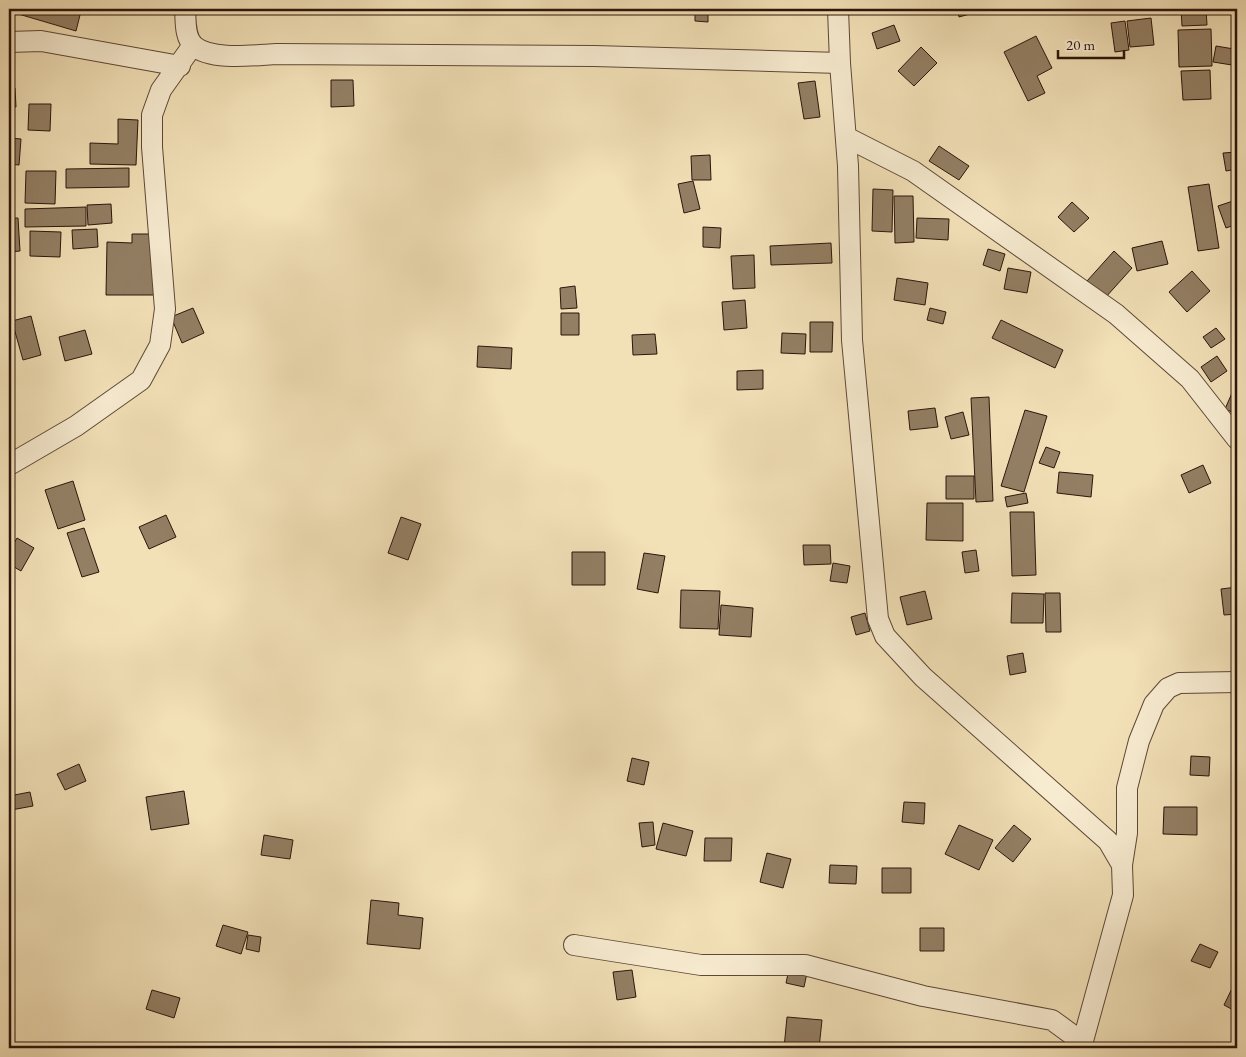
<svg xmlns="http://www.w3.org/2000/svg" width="1246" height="1057" font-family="'EB Garamond',serif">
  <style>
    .building { fill: #937f64; stroke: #2c150b }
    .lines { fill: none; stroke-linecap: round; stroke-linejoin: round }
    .minor-casing { stroke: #5e4836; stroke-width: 22 }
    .minor { stroke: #f7ebd0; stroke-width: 20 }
  </style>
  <rect width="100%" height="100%" fill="#f2e0b7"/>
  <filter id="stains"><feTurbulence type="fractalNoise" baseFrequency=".004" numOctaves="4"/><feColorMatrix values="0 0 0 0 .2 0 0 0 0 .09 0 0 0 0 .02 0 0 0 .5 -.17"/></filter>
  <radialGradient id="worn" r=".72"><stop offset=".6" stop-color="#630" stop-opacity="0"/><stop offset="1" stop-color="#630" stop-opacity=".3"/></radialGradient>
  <path class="building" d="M16 9H72L81 11 76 31 15 13Z
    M647 9H676L675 13 646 12Z
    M695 9H708V22L695 21Z
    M957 9H983L984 10 959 17Z
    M1181 9H1206L1207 25 1182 26Z
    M1151 18 1154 45 1130 47 1127 21Z
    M1125 21 1129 50 1115 52 1111 23Z
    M894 25 900 41 877 49 872 33Z
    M1211 29 1212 66 1179 67 1178 30Z
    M1036 36 1052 68 1037 76 1045 93 1028 101 1004 52Z
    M1216 46 1234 49 1232 65 1213 62Z
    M921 47 937 63 914 86 898 71Z
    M1210 70 1211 99 1183 100 1181 71Z
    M331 80H353L354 106 331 107Z
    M815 81 820 117 804 119 798 83Z
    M9 88H15L16 107H9Z
    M29 104H51L50 131 28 130Z
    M118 119 138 120 136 165 90 164V143L118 144Z
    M10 138 21 139 19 165 9 164Z
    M939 146 969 166 959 180 929 161Z
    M1237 152V169L1226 171 1223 153Z
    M710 155 711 180H692L691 156Z
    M129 168V187L66 188V169Z
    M26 171H56L55 204 25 203Z
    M693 181 700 209 684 213 678 184Z
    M1209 184 1219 248 1198 251 1188 187Z
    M873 189 893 190 892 232 872 231Z
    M894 196H913L914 242 895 243Z
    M1233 201 1237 215V224L1226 228 1218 206Z
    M1072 202 1089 218 1074 232 1058 217Z
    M111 204 112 223 88 225 87 205Z
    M86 207V226L25 227V209Z
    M9 218H18L20 251 9 252Z
    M917 218 949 219 948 240 916 238Z
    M703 227 721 228 720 248 703 247Z
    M97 229 98 247 73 249 72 230Z
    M30 231 61 232 60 257 30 256Z
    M132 234H156L155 295H106L107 242 132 243Z
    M1162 241 1168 264 1137 271 1132 248Z
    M831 243 832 263 771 265 770 246Z
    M988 249 1005 254 1000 271 983 265Z
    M1114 251 1132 268 1105 298 1087 281Z
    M754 255 755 288 733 289 731 256Z
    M1008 268 1031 272 1027 293 1004 289Z
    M1192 271 1210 291 1187 312 1169 292Z
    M897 278 928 283 925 305 894 300Z
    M575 286 577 308 561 309 560 288Z
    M745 300 747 328 724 330 722 302Z
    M193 308 204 333 182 343 171 317Z
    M930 308 946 312 943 324 927 320Z
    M561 313H579V335H561Z
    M31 316 41 355 23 360 12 321Z
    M1001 320 1063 350 1055 368 992 338Z
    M810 322H833L832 352H810Z
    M1216 328 1225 339 1211 348 1203 337Z
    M85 330 92 354 65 361 59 337Z
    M782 333 806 334 805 354 781 353Z
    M655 334 657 354 633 355 632 335Z
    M478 346 512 348 511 369 477 367Z
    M1217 356 1227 371 1211 382 1201 367Z
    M763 370V389L737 390V371Z
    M1232 393 1237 396V414L1225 409Z
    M989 397 993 501 976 502 971 398Z
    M935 408 938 427 910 430 908 411Z
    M1025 410 1047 416 1024 492 1001 486Z
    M963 412 969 435 951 439 945 417Z
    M1046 447 1060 452 1054 468 1039 463Z
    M1203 465 1211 483 1189 493 1181 475Z
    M1059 472 1093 475 1091 497 1057 493Z
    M946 476H974V499H946Z
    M73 481 85 520 58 529 45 490Z
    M1026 493 1028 503 1007 507 1005 497Z
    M927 503H963V541L926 540Z
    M1010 512H1034L1036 575 1012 576Z
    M166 515 176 537 149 549 139 527Z
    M401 517 421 524 408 560 388 553Z
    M84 528 99 572 82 577 67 533Z
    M17 538 34 548 21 571 9 564V552Z
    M803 545H830L831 564 804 565Z
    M976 550 979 571 965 573 962 552Z
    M572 552H605V585H572Z
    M644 553 665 556 658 593 637 589Z
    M833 563 850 566 847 583 830 581Z
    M1237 587V614L1224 615 1221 589Z
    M681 590 720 591 718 629 680 628Z
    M925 591 932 619 907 625 900 597Z
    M1012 593 1044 594 1043 623H1011Z
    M1045 593H1060L1061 632H1046Z
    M721 605 753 608 751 637 719 635Z
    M865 613 870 631 856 635 851 617Z
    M1023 653 1026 672 1010 675 1007 656Z
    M1191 756 1210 757 1209 776 1190 775Z
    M632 758 649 762 644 785 627 781Z
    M79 764 86 781 65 790 57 774Z
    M184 791 189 824 151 830 146 797Z
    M30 792 33 806 11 810 9 796Z
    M904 802 925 803 924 824 902 822Z
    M1164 807H1197V835L1163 834Z
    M653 822 655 845 642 847 639 823Z
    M663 823 693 831 686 856 656 849Z
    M959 825 993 840 979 870 945 854Z
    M1014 825 1031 839 1013 862 995 848Z
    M264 835 293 840 290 859 261 855Z
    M705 838H732L731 861H704Z
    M767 853 791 859 783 888 760 882Z
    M830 865 857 866 856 884 829 883Z
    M882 868H911V893H882Z
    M371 900 399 903 398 915 423 918 420 949 367 944Z
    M223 925 248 932 241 954 216 946Z
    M920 928H944V951H920Z
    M248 935 261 937 259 952 246 949Z
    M1200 944 1218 952 1210 968 1191 961Z
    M789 969 807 973 804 987 786 983Z
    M632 970 636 997 617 1000 613 972Z
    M1237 978V1012L1224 1005Z
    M152 990 180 998 174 1018 146 1009Z
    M787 1017 822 1020 819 1048H784Z
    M1228 1043 1237 1044V1048H1228Z"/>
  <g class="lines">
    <defs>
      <path id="minor" d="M185 9C186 20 184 37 194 46 211 61 255 55 277 54L594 56 840 63 848 166 852 340 878 619 885 636 923 677 1108 841 1122 865 1123 895 1081 1048
        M838 9 840 63
        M9 42 41 41 180 66
        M846 137 913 171 1116 314 1190 379 1237 439
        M9 465 76 426 141 380 160 345 165 309 152 147V115L161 90 193 45
        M1122 865 1127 833V788L1139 741 1154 704 1168 688 1179 683 1237 682
        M574 945 701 965H805L923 996 1052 1020 1082 1042"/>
    </defs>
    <use href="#minor" class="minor-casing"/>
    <use href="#minor" class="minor"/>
  </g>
  <rect width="1246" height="1057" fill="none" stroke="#f2e0b7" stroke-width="30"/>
  <rect x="10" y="10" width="1226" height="1037" fill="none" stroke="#2c150b" stroke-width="2.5"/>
  <rect x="15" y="15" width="1216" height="1027" fill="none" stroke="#2c150b"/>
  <path d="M1058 50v8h66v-8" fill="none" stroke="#2c150b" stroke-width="2.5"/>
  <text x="1066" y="50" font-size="15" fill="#2c150b" stroke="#f7ebd0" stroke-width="4" paint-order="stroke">20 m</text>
  <rect width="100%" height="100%" filter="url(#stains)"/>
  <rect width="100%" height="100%" fill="url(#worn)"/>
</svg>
